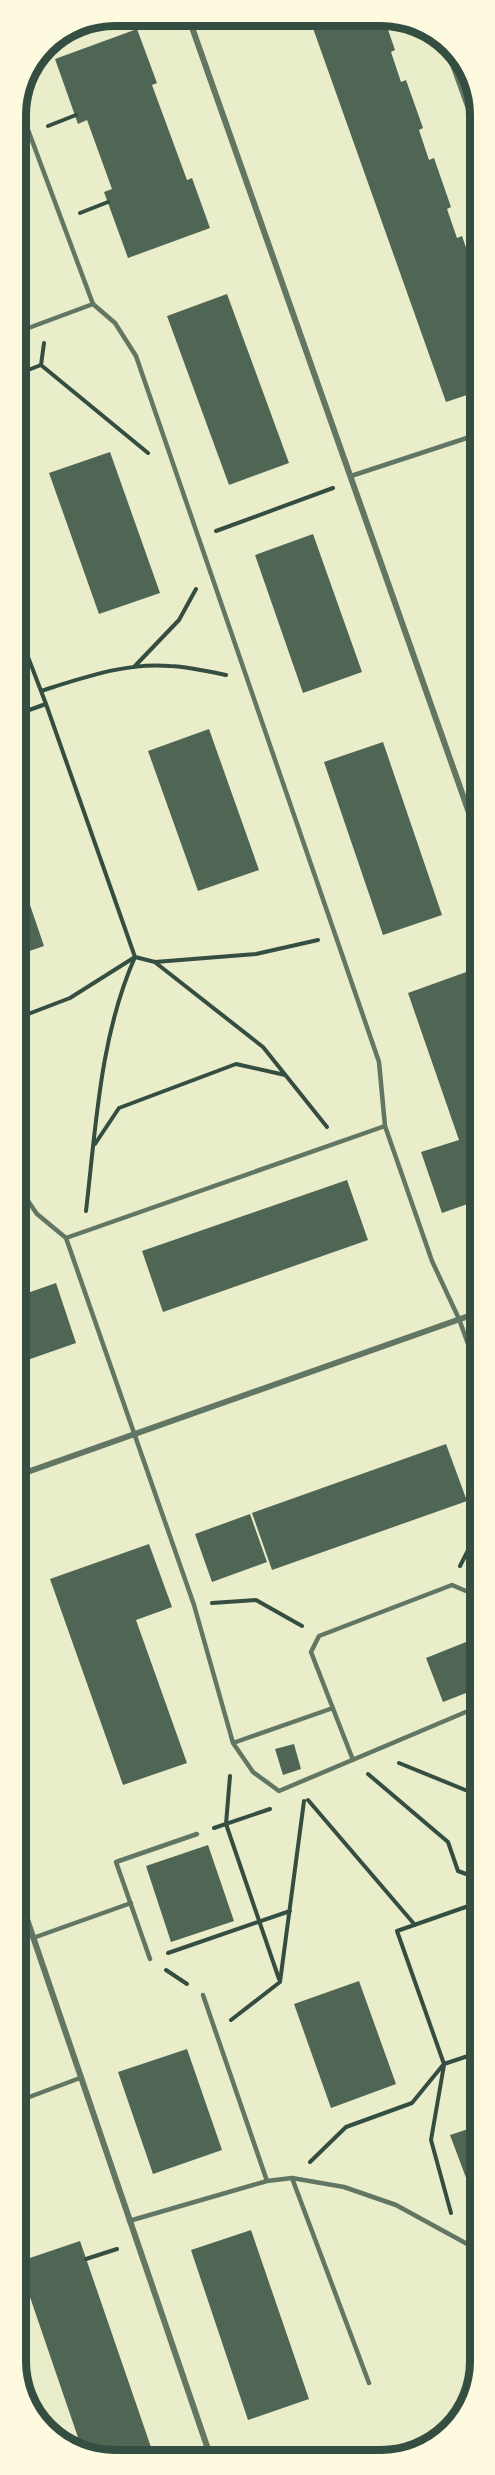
<svg xmlns="http://www.w3.org/2000/svg" width="495" height="2475" font-family="Ubuntu,sans-serif">
  <style>
    .building { fill: #4f6655 }
    .lines { fill: none; stroke-linecap: round; stroke-linejoin: round }
    .path { stroke: #344e41; stroke-width: 4 }
    .service { stroke: #617663; stroke-width: 4.5 }
    .minor { stroke: #617663; stroke-width: 6 }
    .rim { fill: none; stroke: #344e41; stroke-width: 8 }
  </style>
  <rect width="100%" height="100%" fill="#e9edc9"/>
  <path class="building" d="M309 17 384 18 395 50 391 52 401 82 406 80 423 128 419 130 429 160 434 158 451 207 447 209 457 238 462 236 479 285 475 287 479 301V391L446 402Z
    M137 29 157 83 152 85 187 180 192 178 210 228 128 258 104 192 112 189 87 120 78 124 55 59Z
    M227 294 289 463 229 485 167 316Z
    M110 452 160 593 99 614 49 473Z
    M313 534 362 672 303 693 255 555Z
    M209 729 259 870 198 891 148 751Z
    M383 742 442 915 383 935 324 762Z
    M16 864 44 946 15 956V865Z
    M469 971 479 1000V1200L442 1213 421 1152 459 1140 408 993Z
    M347 1180 368 1240 163 1312 142 1251Z
    M56 1283 76 1343 16 1364V1297Z
    M446 1444 467 1501 272 1570 252 1513Z
    M250 1514 267 1562 212 1582 195 1534Z
    M149 1544 172 1607 136 1620 187 1763 123 1785 50 1579Z
    M471 1640 480 1663V1677L476 1679 479 1688 443 1702 426 1658Z
    M294 1744 301 1769 283 1775 275 1749Z
    M208 1845 234 1921 171 1942 146 1866Z
    M359 1981 396 2084 331 2108 294 2004Z
    M16 2034 25 2058 16 2061Z
    M187 2049 222 2150 153 2174 118 2072Z
    M480 2125V2197L474 2199 450 2135Z
    M251 2230 309 2399 248 2420 191 2250Z
    M80 2241 152 2450 127 2458H95L83 2452 18 2262Z"/>
  <g class="lines">
    <path class="path" d="M48 126 76 115
      M80 213 108 202
      M41 365 148 453
      M15 375 41 365 44 343
      M216 531 333 488
      M15 623 46 704 135 957 155 962 256 954 318 940
      M134 667 179 620 196 589
      M41 691C82 678 127 662 170 666 189 667 207 671 226 675
      M15 715 46 704
      M156 963 263 1047 327 1127
      M15 1019 70 998 135 957
      M95 1144 119 1108 236 1064 285 1075
      M86 1211C96 1126 100 1036 135 957
      M460 1566 480 1527
      M212 1603 256 1600 302 1626
      M399 1763 480 1796
      M368 1774 448 1842 458 1871 480 1879
      M230 1776 226 1824 279 1979
      M308 1800 415 1925
      M214 1828 270 1809
      M480 1902 397 1931 444 2064 480 2052
      M168 1953 290 1911
      M166 1970 187 1984
      M231 2020 280 1982 304 1801
      M444 2065 431 2140 451 2213
      M310 2162 346 2127 412 2103 443 2065
      M86 2259 117 2249
      M468 2269 480 2308"/>
    <path class="service" d="M444 42 479 139
      M18 103 93 304 115 323 136 356 379 1062 385 1126 66 1238
      M15 333 93 304
      M351 476 479 434
      M385 1126 432 1261 459 1319 480 1377
      M15 1182 37 1214 66 1238 194 1605 233 1743 253 1772 279 1791 480 1706
      M233 1743 333 1708
      M353 1760 311 1652 319 1636 452 1585 473 1594 480 1611
      M33 1938 131 1903
      M150 1959 116 1862 197 1834
      M203 1995 267 2181
      M16 2102 80 2078
      M292 2178 369 2383
      M129 2221 267 2181 292 2178 344 2187 396 2205 480 2251"/>
    <path class="minor" d="M188 16 479 841
      M16 1476 480 1312
      M16 1887 211 2458"/>
  </g>
  <path d="M0 0H495V2475H0ZM115 26H381A89 89 0 0 1 470 115V2361A89 89 0 0 1 381 2450H115A89 89 0 0 1 26 2361V115A89 89 0 0 1 115 26Z" fill="#fefae0" fill-rule="evenodd"/>
  <path class="rim" d="M115 26H381A89 89 0 0 1 470 115V2361A89 89 0 0 1 381 2450H115A89 89 0 0 1 26 2361V115A89 89 0 0 1 115 26Z"/>
</svg>
